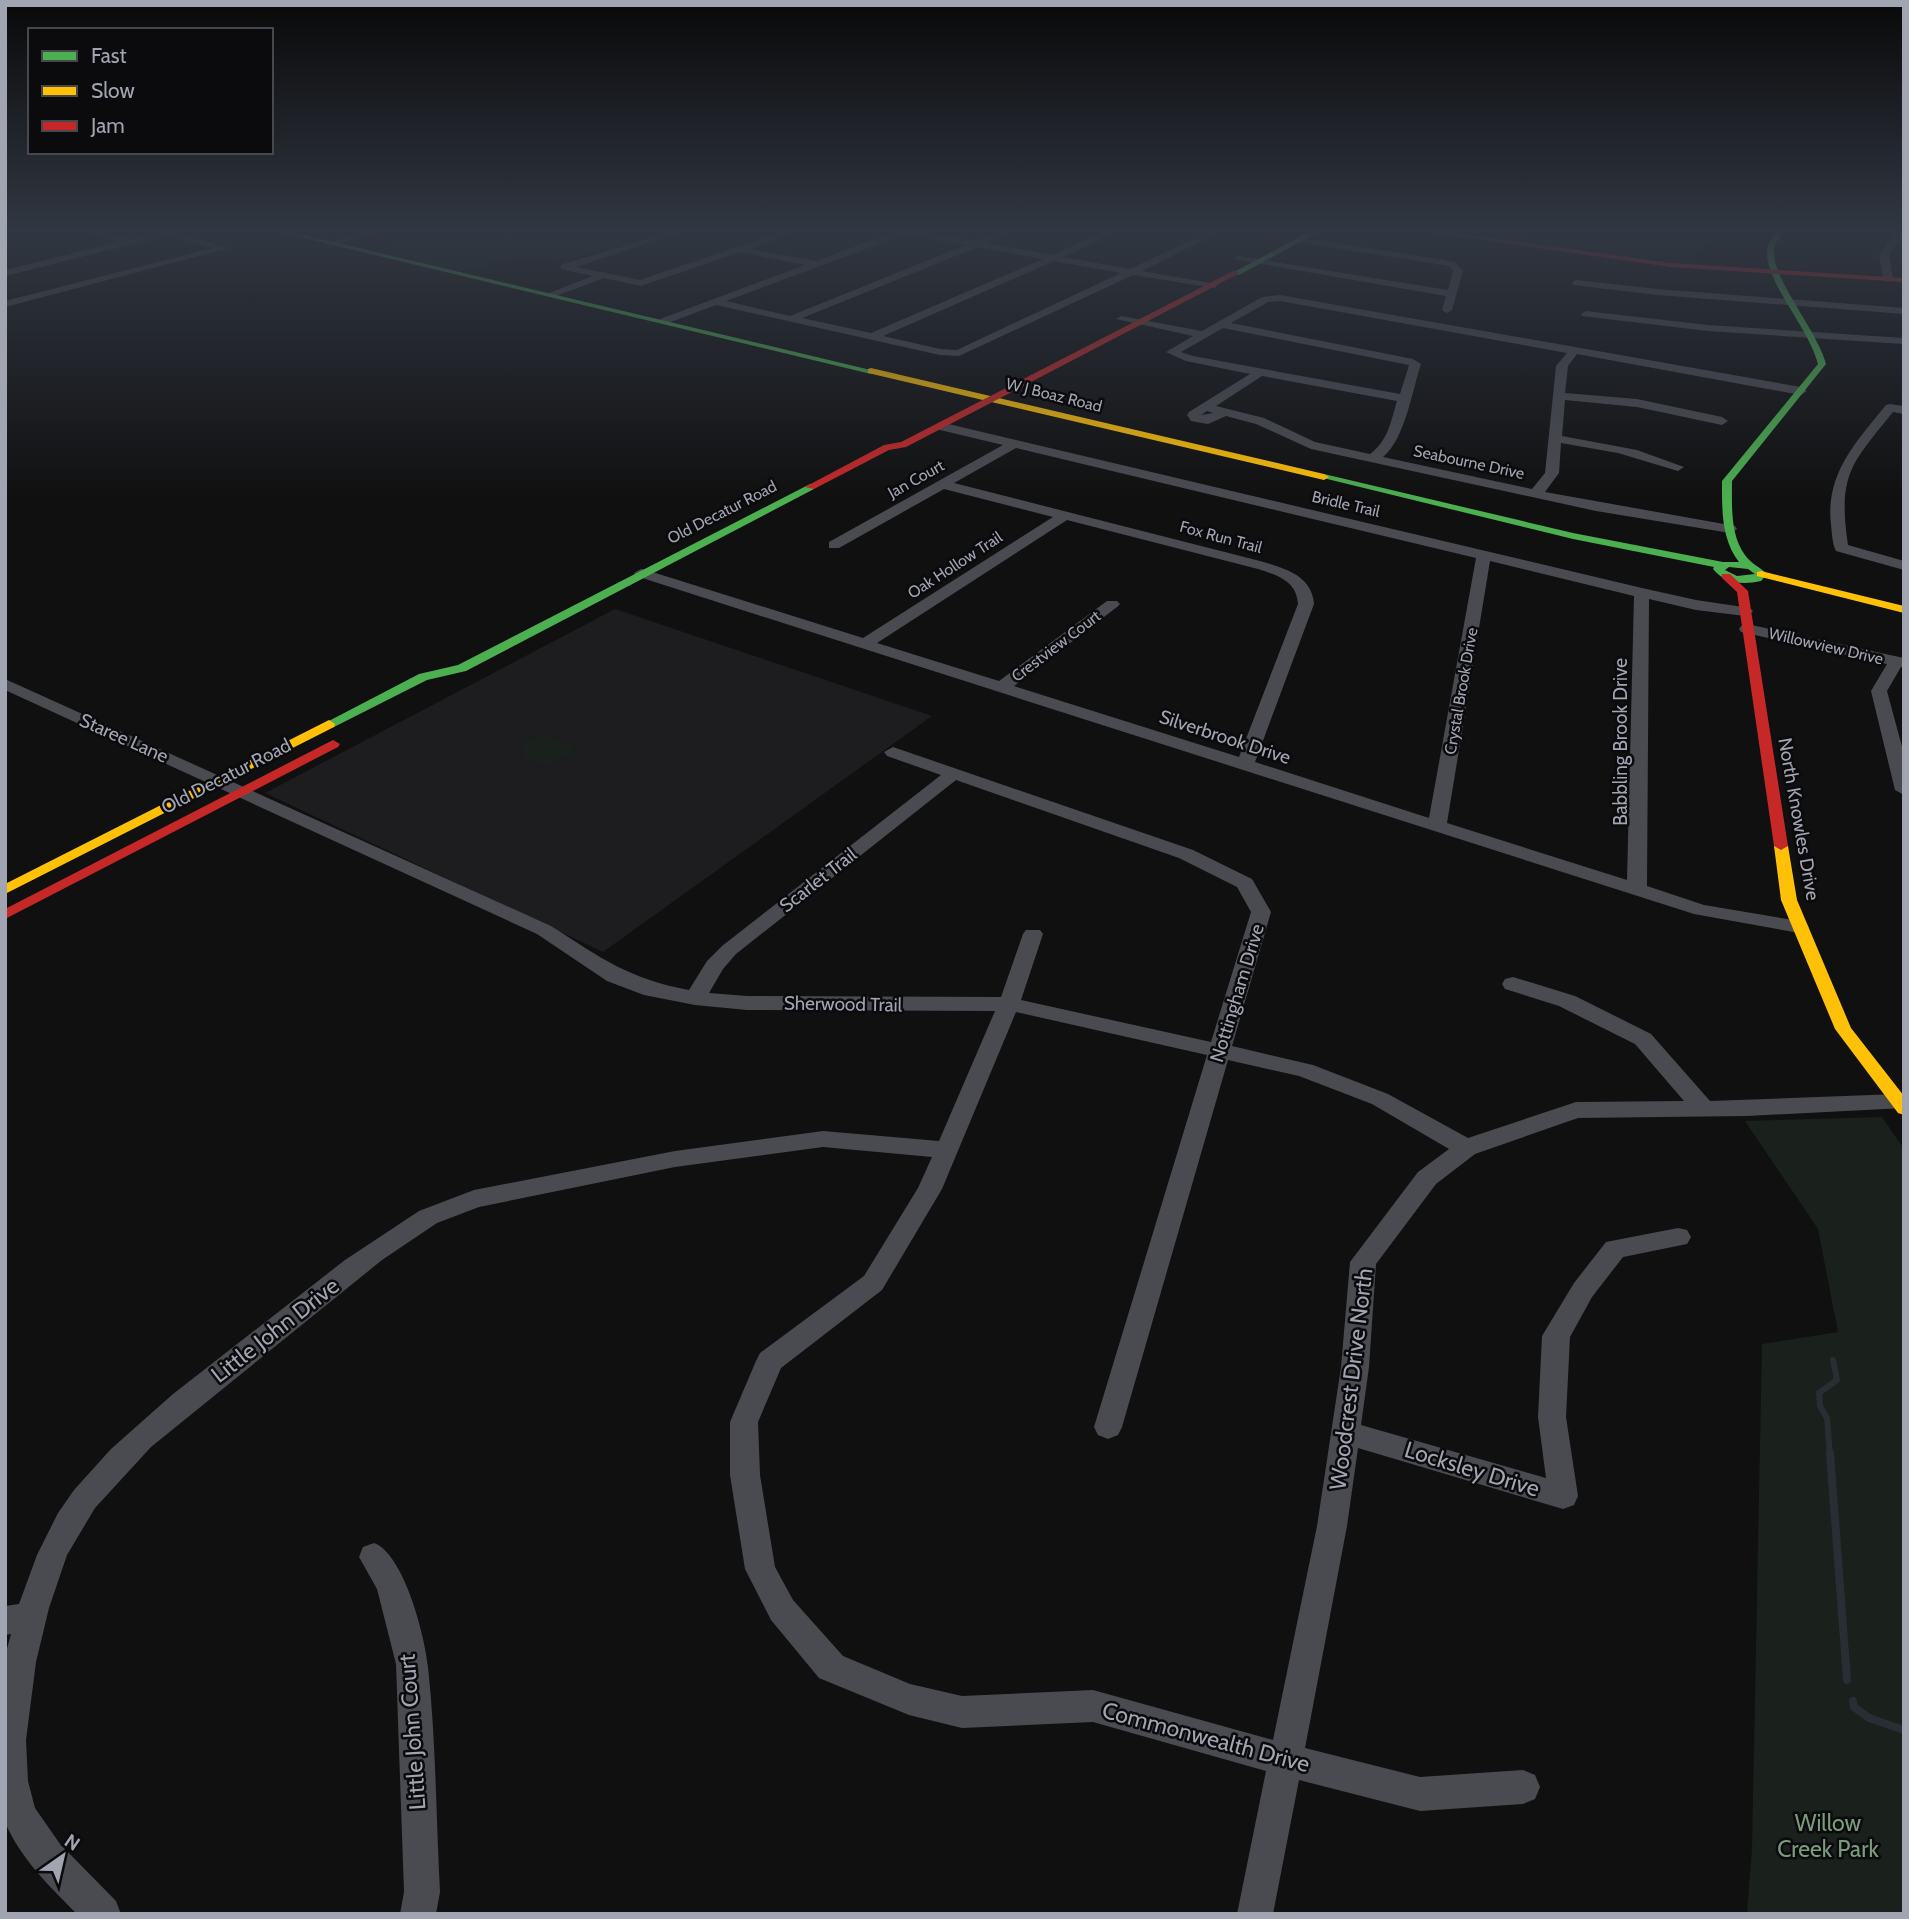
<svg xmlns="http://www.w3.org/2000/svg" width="1909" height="1919" font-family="Cabin,sans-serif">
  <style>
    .built { fill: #1d1d1f }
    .green { fill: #1a201b }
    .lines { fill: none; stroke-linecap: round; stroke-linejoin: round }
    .stream-far1 { stroke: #282e34; stroke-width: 6 }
    .stream { stroke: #282e34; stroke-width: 8 }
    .street { fill: #4a4b50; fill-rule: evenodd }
    .fast { fill: #4caf50; fill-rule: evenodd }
    .slow { fill: #ffc107; fill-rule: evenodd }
    .jam { fill: #c62828; fill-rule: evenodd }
    .labels { text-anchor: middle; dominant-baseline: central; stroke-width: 5; stroke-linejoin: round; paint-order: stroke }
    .far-street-label { font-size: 16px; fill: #a1a5b1; stroke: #0b0a0c }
    .street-label { font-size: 19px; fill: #a1a5b1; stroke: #0b0a0c }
    .near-street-label { font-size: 23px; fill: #a1a5b1; stroke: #0b0a0c }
    .near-park-label { font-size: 23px; fill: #799c7c; stroke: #0b0a0c }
  </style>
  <rect width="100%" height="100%" fill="#101010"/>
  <path class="built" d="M615 609 932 716 603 952 265 793Z"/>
  <path class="green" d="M442 232H623L610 237 624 243 574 258 508 257 459 272 376 250Z
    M1471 232H1719L1696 253V264L1599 254 1467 235Z
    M541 734 578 749 547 767 524 758 521 745Z
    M1882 1117 1904 1149V1914H1747L1752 1848 1762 1344 1838 1332 1818 1229 1745 1121Z"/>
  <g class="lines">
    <path class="stream-far1" d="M1830 1455 1827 1418 1820 1406 1819 1393 1837 1380 1833 1360"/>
    <path class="stream" d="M1830 1453 1847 1680
      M1853 1701 1854 1707 1869 1718 1904 1730"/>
    <path class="street" d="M86 232H101L129 239 158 232H174L229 248 5 307V301L213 248 165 236 5 276V270L118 242Z
      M362 232H377L331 247 326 244Z
      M668 232H682L576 267 640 280 780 232H793L750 249 816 261 893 232H925L976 241 998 232H1011L987 243 1052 255 1104 232H1116L1063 257 1130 269 1208 232H1220L1142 271 1211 283 1216 286 1215 288 1133 275 959 356 940 355 716 305 668 323H660V319L805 265 740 252 641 286 604 278 553 297 544 295 593 276 561 269V265ZM906 234 966 245 790 316 726 301ZM978 247 1043 259 871 333 802 318ZM1054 261 1121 273 957 350 940 349 883 336Z
      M1897 232H1904V236L1889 254 1893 279 1888 282 1883 279 1879 254Z
      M1300 237 1455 262 1463 271 1452 310 1447 313 1442 310 1446 296 1233 259 1238 256 1448 290 1453 271 1449 266 1297 242 1295 240Z
      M1577 280 1657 289 1904 308V314L1657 295 1573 285V281Z
      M1280 295 1801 387 1807 391 1801 395 1577 354 1568 366 1565 393 1637 399 1722 417 1728 421 1722 425 1637 407 1565 400 1562 436 1637 450 1684 467 1678 471 1618 453 1561 443 1559 473 1545 492 1735 526 1737 529 1730 533 1596 511 1311 449 1256 424 1226 416 1208 424 1191 421 1187 415 1189 412 1250 374 1186 361 1166 352 1193 336 1116 319 1121 316 1202 331 1262 297ZM1280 301 1567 353 1556 366 1545 473 1532 489 1383 457C1405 439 1412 391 1421 364L1413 359 1231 323 1268 302ZM1223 328 1409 365 1400 394 1193 356 1181 352ZM1262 376 1397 401C1391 421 1388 441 1370 454L1315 442 1264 418 1216 406ZM1207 411 1213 413 1201 415Z
      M1586 311 1708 325 1904 338V344L1708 331 1582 316 1581 314Z
      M1890 404 1904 406V414L1893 412C1850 465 1838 475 1848 545L1904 561V570L1836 551C1832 543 1832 533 1831 525 1825 474 1856 442 1886 405Z
      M940 422 1642 588 1696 600 1750 608 1753 611 1750 614 1745 616 1696 610 1649 599 1647 886 1704 905 1799 921 1806 923 1809 927 1806 931 1799 933 1694 914 636 576 634 573 641 569 646 570 863 638 1053 517 944 489 839 548H829V542L1003 445 936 429 934 426ZM1016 448 1476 558 1429 818 1255 762 1314 604C1312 575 1284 568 1260 561L954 483ZM1067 520 1258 569C1277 575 1297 581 1298 604L1239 757 1014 686 1117 607 1120 604 1117 601H1107L999 681 877 643ZM1490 561 1634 596 1627 880 1447 823Z
      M1747 624 1904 658V668L1901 667 1887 691 1904 754V795L1895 790 1871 691 1887 664 1741 632 1739 629 1741 626Z
      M5 679 551 926C601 958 629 979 689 990L707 961 722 946 941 775 887 756 884 752 893 747 1193 850 1252 879 1271 912 1232 1046 1313 1065 1388 1094 1468 1138 1576 1102 1684 1101 1635 1044 1559 1006 1505 989 1502 984 1505 979 1513 977 1575 996 1651 1034 1710 1101 1898 1094 1904 1096V1108L1747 1116 1578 1118 1475 1154 1436 1184 1376 1264 1369 1367 1361 1425 1546 1478 1538 1417 1542 1336 1574 1283 1606 1242 1678 1228 1687 1230 1691 1237 1687 1244 1623 1257 1592 1297 1570 1337 1566 1417 1578 1496 1574 1505 1563 1509 1358 1448 1347 1526 1305 1748 1420 1777 1523 1770 1535 1775 1540 1787 1535 1799 1523 1804 1420 1811 1299 1780 1273 1914H1237L1266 1771 1093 1722 962 1728 909 1715 819 1678 771 1620 745 1569 730 1475V1422L756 1361 760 1353 864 1276 918 1188 932 1157 823 1147 675 1167 479 1207 437 1223 382 1260 151 1447 95 1508 67 1555 49 1608 36 1662 26 1740 28 1781 35 1808 60 1844 116 1901 121 1914H77C50 1887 20 1858 5 1822V1656L11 1634 5 1635V1606L19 1604 37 1555 58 1513 74 1490 111 1449 173 1394 345 1260 419 1211 474 1190 675 1151 823 1131 939 1141 995 1011 747 1010 695 1005 644 995 607 981 537 934 5 690ZM956 780 1179 858 1237 887 1251 912 1211 1042 1021 1000 1043 934 1040 930H1026L1023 934 1001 997 747 996 709 993 723 969 736 954ZM1016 1012 1207 1055 1094 1427 1098 1435 1108 1439 1118 1435 1122 1427 1228 1060 1299 1076 1372 1104 1449 1149 1418 1172 1350 1262 1341 1367 1317 1526 1273 1740 1093 1690 962 1696 910 1684 843 1656 793 1600 775 1567 760 1475 758 1422 781 1368 882 1290 942 1189Z
      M374 1543C404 1554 425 1636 428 1667 436 1741 436 1817 440 1892L436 1914H400L404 1892 396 1664 377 1589 359 1557 363 1547Z"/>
    <path class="fast" d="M279 232H292L875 371 871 374Z
      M1309 232H1318L1239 275 1232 273Z
      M1777 232H1784C1780 238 1774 243 1774 251 1772 279 1817 330 1826 364L1732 481C1732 505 1730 535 1745 555 1750 563 1760 567 1767 574L1761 581C1743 585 1725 584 1713 569L1714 567 1573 539 1319 477 1324 474 1573 533 1723 562H1739C1721 539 1722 509 1722 481L1818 364C1809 328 1766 283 1767 252 1767 244 1772 238 1777 232ZM1729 567 1748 569 1755 574 1737 576 1725 570Z
      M810 484 814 485V489L466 671 427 680 334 727 329 728 323 724 419 674 458 665Z"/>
    <path class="slow" d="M871 368 1324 474 1329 477 1324 480 868 373V369Z
      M1761 571 1904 606V613L1757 576V572Z
      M329 720 335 724 334 727 5 894V884Z
      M1781 842 1788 846 1797 900 1851 1028 1904 1096V1115L1898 1113 1835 1029 1781 900 1774 846Z"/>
    <path class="jam" d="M1428 232H1447L1671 263 1904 278V282L1671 267Z
      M1233 271 1240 273 906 447 889 450 814 489 805 487 884 445 901 442Z
      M1722 574H1730L1748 591 1788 846 1781 850 1774 846 1737 592 1722 578Z
      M333 740 340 744 338 747 5 919V909Z"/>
  </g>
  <linearGradient id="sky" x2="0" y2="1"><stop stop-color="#090909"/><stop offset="0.46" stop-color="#313742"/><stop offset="1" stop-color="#313742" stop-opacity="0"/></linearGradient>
  <rect width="1909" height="501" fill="url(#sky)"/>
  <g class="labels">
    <g class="far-street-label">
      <text transform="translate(1054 395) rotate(14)">W J Boaz Road</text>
      <text transform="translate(1469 462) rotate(12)">Seabourne Drive</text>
      <text transform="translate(916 479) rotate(-29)">Jan Court</text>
      <text transform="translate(1346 504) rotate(13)">Bridle Trail</text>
      <text transform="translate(722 512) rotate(-27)">Old Decatur Road</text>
      <text transform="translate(1221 537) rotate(15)">Fox Run Trail</text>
      <text transform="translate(955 565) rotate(-33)">Oak Hollow Trail</text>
      <text transform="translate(1056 646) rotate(-37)">Crestview Court</text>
      <text transform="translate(1826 646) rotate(13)">Willowview Drive</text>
      <text transform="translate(1461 691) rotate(-80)">Crystal Brook Drive</text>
    </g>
    <g class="street-label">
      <text transform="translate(1225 737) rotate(18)">Silverbrook Drive</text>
      <text transform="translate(124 738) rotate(24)">Staree Lane</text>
      <text transform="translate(1620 742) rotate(-90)">Babbling Brook Drive</text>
      <text transform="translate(226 776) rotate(-27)">Old Decatur Road</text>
      <text transform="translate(1799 819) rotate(80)">North Knowles Drive</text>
      <text transform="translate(818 880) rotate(-38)">Scarlet Trail</text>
      <text transform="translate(1237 993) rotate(-73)">Nottingham Drive</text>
      <text transform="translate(843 1004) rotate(1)">Sherwood Trail</text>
    </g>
    <g class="near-street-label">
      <text transform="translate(275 1330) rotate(-38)">Little John Drive</text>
      <text transform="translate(1351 1379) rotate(-83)">Woodcrest Drive North</text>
      <text transform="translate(1472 1469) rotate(17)">Locksley Drive</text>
      <text transform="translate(412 1732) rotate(-94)">Little John Court</text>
      <text transform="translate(1206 1737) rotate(15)">Commonwealth Drive</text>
    </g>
    <g class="near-park-label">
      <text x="1828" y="1823">Willow<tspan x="1828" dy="26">Creek Park</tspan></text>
    </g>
  </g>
  <rect width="1909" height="1919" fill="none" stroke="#a1a5b1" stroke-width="14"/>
  <rect x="28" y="28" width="245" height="126" fill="#0b0a0c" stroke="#47484e" stroke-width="2"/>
  <rect x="42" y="51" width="35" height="10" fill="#4caf50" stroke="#47484e" stroke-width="2"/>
  <text x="91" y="63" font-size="21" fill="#a1a5b1">Fast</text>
  <rect x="42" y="86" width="35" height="10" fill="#ffc107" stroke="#47484e" stroke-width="2"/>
  <text x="91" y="98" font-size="21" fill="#a1a5b1">Slow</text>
  <rect x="42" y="121" width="35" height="10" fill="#c62828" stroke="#47484e" stroke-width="2"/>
  <text x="91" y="133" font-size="21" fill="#a1a5b1">Jam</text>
  <g transform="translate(63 1856) rotate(34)" stroke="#0b0a0c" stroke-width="5" paint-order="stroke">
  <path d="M0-5L12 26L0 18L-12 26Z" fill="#a1a5b1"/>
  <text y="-10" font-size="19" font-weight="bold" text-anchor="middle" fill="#a1a5b1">N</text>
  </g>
</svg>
